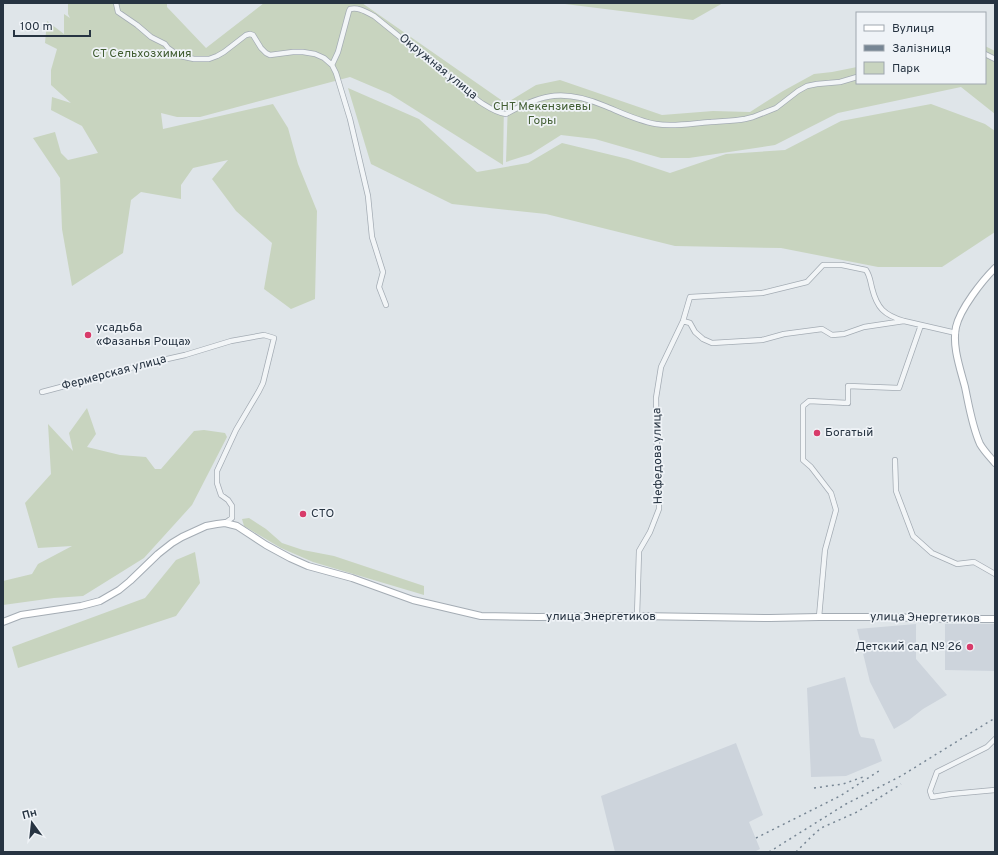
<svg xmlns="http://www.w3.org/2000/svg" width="998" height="855" font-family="Overpass,sans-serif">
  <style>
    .built { fill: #cdd4dc }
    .green { fill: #c8d4bf }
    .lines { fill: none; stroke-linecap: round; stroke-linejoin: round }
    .minor-casing { stroke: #a4acb4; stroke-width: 6 }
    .secondary-casing { stroke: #a4acb4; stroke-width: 8 }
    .minor { stroke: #f2f5f7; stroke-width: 4.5 }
    .secondary { stroke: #fff; stroke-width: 6 }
    .rail { stroke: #778694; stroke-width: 1.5; stroke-dasharray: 2 4; stroke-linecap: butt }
    .poi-dot { fill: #d83b6a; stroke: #eff3f7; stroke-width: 1.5 }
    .labels { text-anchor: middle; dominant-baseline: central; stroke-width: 3.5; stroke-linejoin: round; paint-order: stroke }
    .park-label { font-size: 12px; fill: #425e33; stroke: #eff3f7 }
    .street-label { font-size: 12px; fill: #273442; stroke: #eff3f7 }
    .poi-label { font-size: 12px; fill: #273442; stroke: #eff3f7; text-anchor: start }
  </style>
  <rect width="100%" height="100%" fill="#dfe5e9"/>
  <path class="built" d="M916 624V659L947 695 923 709 909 720 894 729 870 682 857 629Z
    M945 624H995V671L945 670Z
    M845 677 859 733 861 737 874 739 882 761 846 776 811 777 807 688Z
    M736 743 763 815 749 822 760 849 754 852H615L601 796Z"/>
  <path class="green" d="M68 3H167V7L206 48 264 3H362L504 102 503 165 390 94 350 77 200 117H177L161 113 163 129 273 104 288 128 298 164 317 211 315 299 291 309 264 289 272 243 236 211 212 179 228 160 193 168 181 185V199L141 192 131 200 123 253 72 286 62 229 60 178 33 138 55 132 61 153 68 160 98 153 82 126 51 110 52 97 71 103 51 85V70L57 49 45 43 47 21 64 34V14L70 18 68 14Z
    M557 3H723L693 20Z
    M985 46 995 51V114L961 87 838 113 775 145 689 158H661L595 139 561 135 531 154 506 162 508 102 536 85 560 80 662 115 713 111 750 112 783 91 814 74 832 72 857 67V83H985Z
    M348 88 419 119 477 172 528 163 562 143 628 159 670 173 726 154 785 150 841 121 931 104 985 124 995 131V232L942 267H878L781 248 675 246 546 214 452 204 371 164Z
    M87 408 96 434 87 447 120 455 146 457 155 469H161L194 431 204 430 225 433 227 437 192 505 144 558 83 596 54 598 3 605V581L32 574 38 564 72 546 38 548 25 503 51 474 48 424 73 451 69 433Z
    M249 518 266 529 282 543 303 550 334 556 424 586V595L313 562 281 548 244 526 242 519Z
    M195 552 200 583 176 616 18 668 12 647 145 598 176 560Z"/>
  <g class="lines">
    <defs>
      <path id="minor" d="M116 3 118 12 137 25 151 37 165 44 168 48 175 53 180 56 194 59H209L217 56 224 52 246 35 250 34 253 35 261 48 266 53 270 55 293 52H303L315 54 324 58 332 65 336 73 350 119 368 196 372 237 383 272 379 287 386 305
        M985 54 995 59
        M332 65 338 52 349 11 350 9C359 7 366 12 374 16L480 102C488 107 496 113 506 114 543 93 565 89 605 106 622 113 638 121 656 124 675 127 693 123 711 122 722 121 734 121 745 119L753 117 776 108 798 91 807 86 817 84 840 82 857 77
        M683 321 690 323 695 332 703 339 712 343 762 340 784 334 822 329 832 335 844 334 864 327 904 321 956 333
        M42 392 76 383 95 377 110 375 136 366 185 355 231 341 264 335 274 338 263 383 259 391 236 430 217 471V483L221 495 228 500 232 506V518L225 523
        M895 460 896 491 913 536 932 553 957 564 974 562 995 574
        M637 616 639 551 650 532 659 509V478L657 457 656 398 661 367 683 321 690 297 762 293 807 282 823 265H842L866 270C870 276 870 280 872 288 877 308 884 315 904 321
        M819 617 825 550 836 510 831 493 811 467 803 460V406L809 401 848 403V386L899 388 921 325
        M995 739 987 747 937 772 930 791 932 797 951 794 995 790"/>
      <path id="secondary" d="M995 268C982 281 960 309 956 327 952 346 960 368 965 387 969 406 972 426 980 444 984 451 990 457 995 463
        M3 622 21 615 81 606 100 601 119 590 130 581 158 554 172 543 182 537 206 526 217 524 225 523 237 526 266 545 290 558 308 566 352 578 413 600 481 616 538 617 637 616 770 618 819 617H887L952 619H995"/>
    </defs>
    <use href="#minor" class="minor-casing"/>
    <use href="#secondary" class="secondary-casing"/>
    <use href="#minor" class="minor"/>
    <use href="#secondary" class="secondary"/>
    <path class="rail" d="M814 788 843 784 866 776
      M756 838 840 796 882 769
      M769 852 846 804 901 776 995 718
      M796 852 812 836 821 828 857 812 901 784"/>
  </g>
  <g class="poi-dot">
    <circle cx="88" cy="335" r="4"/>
    <circle cx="817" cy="433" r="4"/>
    <circle cx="303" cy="514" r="4"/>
    <circle cx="970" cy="647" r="4"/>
  </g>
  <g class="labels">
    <g class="park-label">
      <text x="142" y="54">СТ Сельхозхимия</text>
      <text x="542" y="107">СНТ Мекензиевы<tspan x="542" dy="14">Горы</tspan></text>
    </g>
    <g class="street-label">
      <text transform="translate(438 67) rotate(39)">Окружная улица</text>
      <text transform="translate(114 373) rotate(-15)">Фермерская улица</text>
      <text transform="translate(658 456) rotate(-91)">Нефедова улица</text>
      <text x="601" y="617">улица Энергетиков</text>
      <text transform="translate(925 618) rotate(1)">улица Энергетиков</text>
    </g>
    <g class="poi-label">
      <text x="96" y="328">усадьба<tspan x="96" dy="14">«Фазанья Роща»</tspan></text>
      <text x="825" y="433">Богатый</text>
      <text x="311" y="514">СТО</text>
      <text x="962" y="647" text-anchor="end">Детский сад № 26</text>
    </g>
  </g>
  <rect width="998" height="855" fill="none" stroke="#273442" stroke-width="8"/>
  <rect x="856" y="12" width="130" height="72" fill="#eff3f7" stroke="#9fa7af"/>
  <rect x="864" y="25" width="20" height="6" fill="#ffffff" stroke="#9fa7af"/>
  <text x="892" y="32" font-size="12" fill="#273442">Вулиця</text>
  <rect x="864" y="45" width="20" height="6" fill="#778694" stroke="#9fa7af"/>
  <text x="892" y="52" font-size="12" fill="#273442">Залізниця</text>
  <rect x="864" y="62" width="20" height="12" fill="#c8d4bf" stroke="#9fa7af"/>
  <text x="892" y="72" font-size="12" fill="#273442">Парк</text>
  <g transform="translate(32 823) rotate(345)" stroke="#eff3f7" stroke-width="3" paint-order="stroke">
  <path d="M0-3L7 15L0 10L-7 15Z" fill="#273442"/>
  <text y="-6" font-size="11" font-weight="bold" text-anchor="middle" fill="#273442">Пн</text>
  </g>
  <path d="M14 30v6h76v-6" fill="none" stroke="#273442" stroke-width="2"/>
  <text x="20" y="30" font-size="12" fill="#273442" stroke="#eff3f7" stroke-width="3" paint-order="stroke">100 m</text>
</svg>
